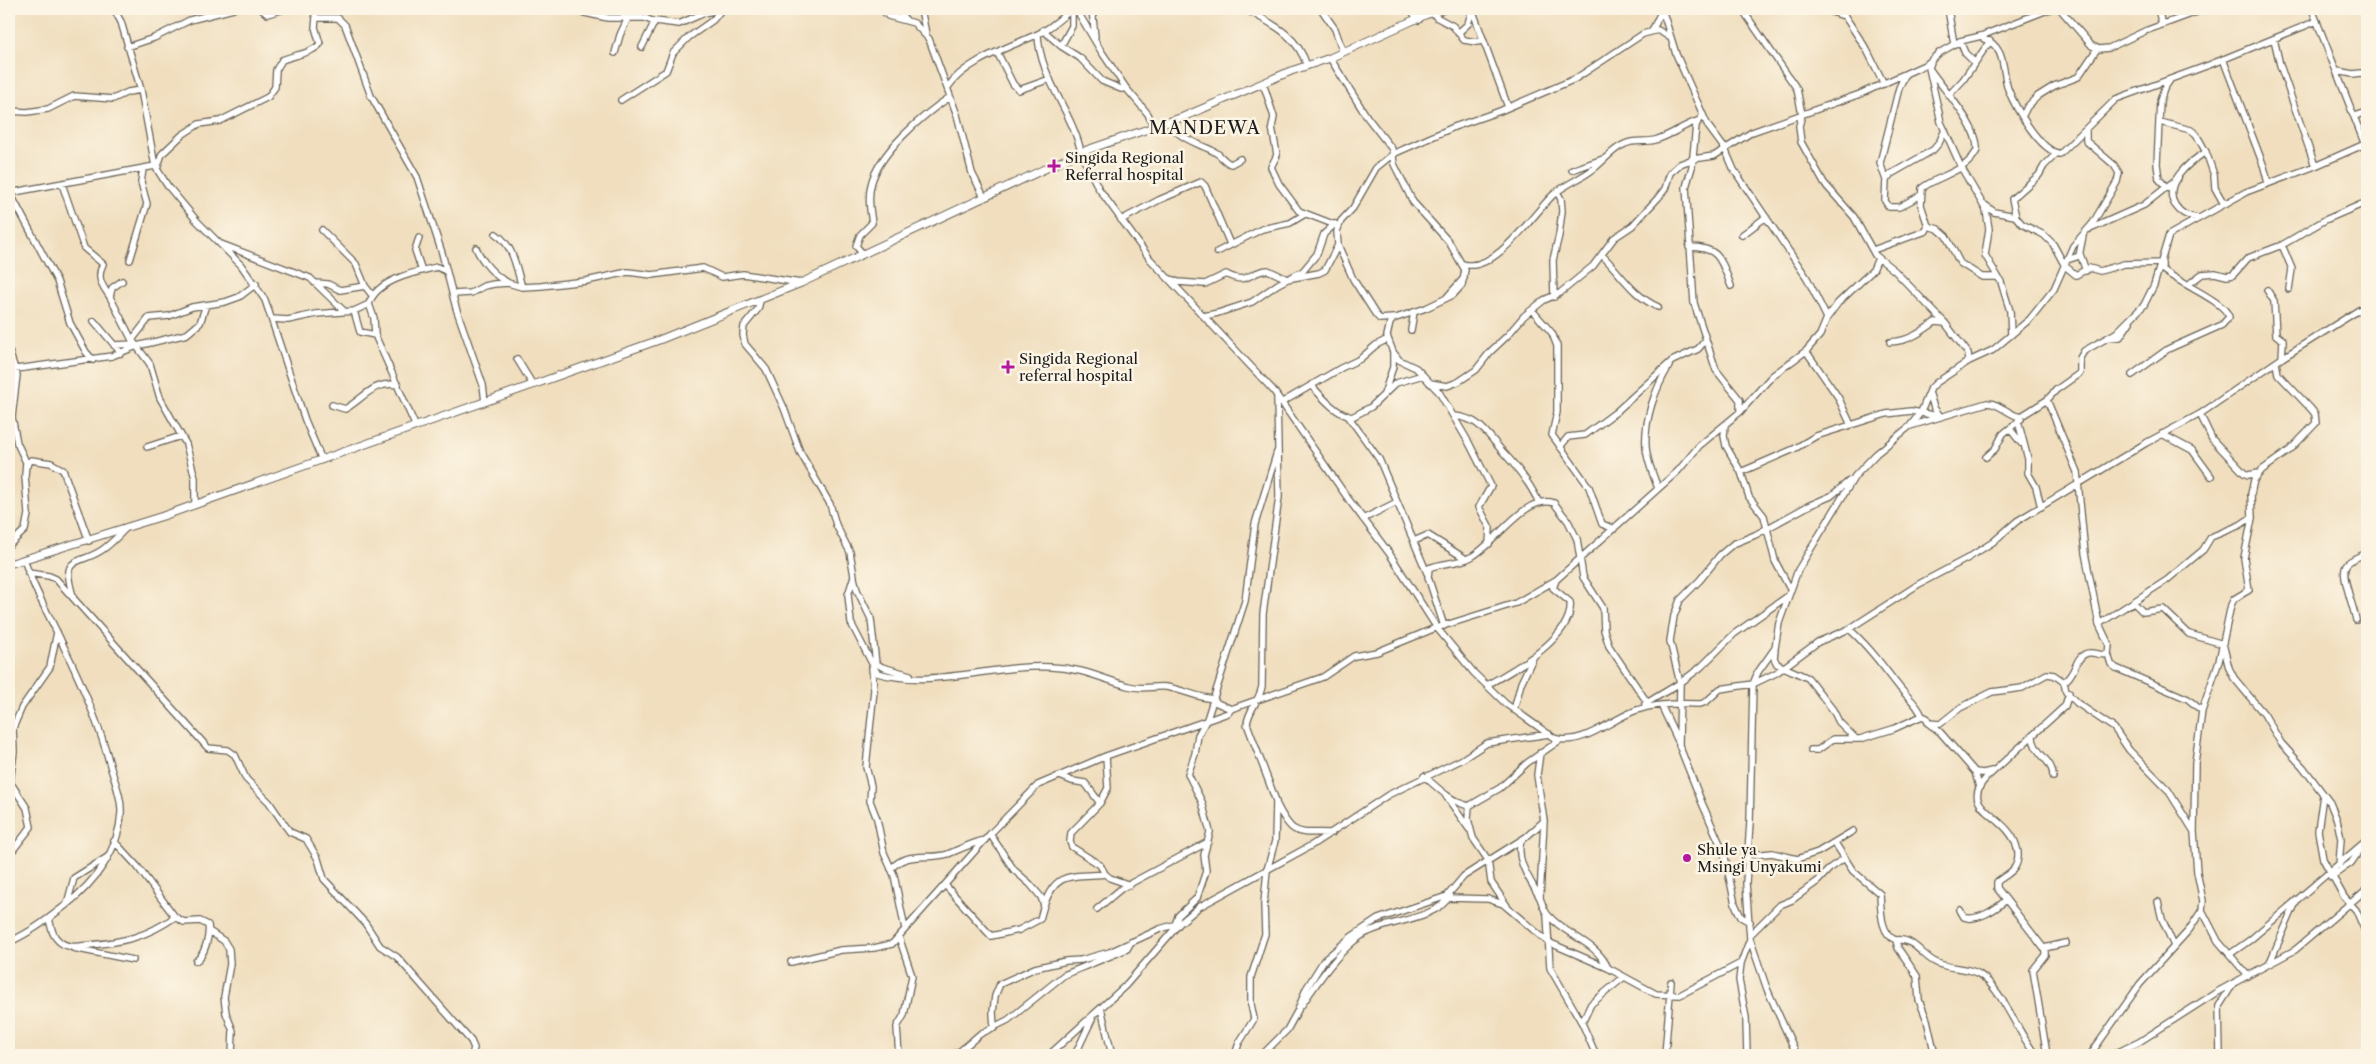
<svg xmlns="http://www.w3.org/2000/svg" width="2376" height="1064" font-family="'Libre Caslon Text',serif">
  <style>
    .lines { fill: none; stroke-linecap: round; stroke-linejoin: round }
    .minor-casing { stroke: #666055; stroke-width: 8 }
    .major-casing { stroke: #666055; stroke-width: 9 }
    .minor { stroke: #fff; stroke-width: 5.5 }
    .major { stroke: #fff; stroke-width: 7 }
    .poi-dot { fill: #b5179e; stroke: #fcf5e5; stroke-width: 2 }
    .labels { text-anchor: middle; dominant-baseline: central; stroke-width: 5; stroke-linejoin: round; paint-order: stroke }
    .poi-label { font-size: 15px; fill: #1c1c1c; stroke: #fcf5e5; text-anchor: start }
    .quarter-label { font-size: 18px; letter-spacing: 1px; fill: #1c1c1c; stroke: #fcf5e5 }
  </style>
  <rect width="100%" height="100%" fill="#fcf5e5"/>
  <filter id="ink" filterUnits="userSpaceOnUse"><feTurbulence type="fractalNoise" baseFrequency=".02" numOctaves="2"/><feDisplacementMap in="SourceGraphic" scale="10" xChannelSelector="R" yChannelSelector="G"/><feConvolveMatrix kernelMatrix="1 2 1 2 8 2 1 2 1" color-interpolation-filters="sRGB"/></filter>
  <filter id="wash" filterUnits="userSpaceOnUse"><feTurbulence type="fractalNoise" baseFrequency=".0096" numOctaves="4" result="noise"/><feDisplacementMap in="SourceGraphic" scale="20" xChannelSelector="R" yChannelSelector="G"/><feGaussianBlur stdDeviation="1.12" result="paint"/><feColorMatrix in="noise" values="0 0 0 0 0 0 0 0 0 0 0 0 0 0 0 0 0 1.4 0 .05"/><feComposite in="paint" operator="in"/></filter>
  <g filter="url(#wash)">
    <rect width="100%" height="100%" fill="#f0debe"/>
  </g>
  <g filter="url(#ink)">
    <g class="lines">
      <defs>
        <path id="minor" d="M114 9 121 22 141 90 155 166 167 185 197 221 241 265 265 300 305 420 322 460
          M261 9 267 14 285 9
          M313 9 316 18H338L345 25 371 96 417 177 442 253 456 308 483 385 485 402
          M882 9 888 16 914 23 929 39 957 115 972 173 984 197
          M896 9 906 20
          M921 9 926 34
          M1076 9 1101 51 1126 88
          M1092 9 1095 37
          M1245 9C1272 24 1297 34 1307 66
          M1321 9 1335 29 1343 52
          M1410 9 1419 20
          M1472 9 1508 107
          M1742 9 1797 89 1802 115 1799 126 1801 142 1824 183 1854 217 1875 255 1895 271 1945 323 1968 353 1969 361
          M1822 9 1844 16
          M1840 9 1867 50 1884 84
          M1948 9 1954 44
          M2060 9 2092 46 2099 49 2109 48 2145 31 2205 9
          M2158 9 2161 21 2165 23
          M2312 9 2367 150
          M576 11 608 18H645L654 22
          M1434 13 1436 17 1453 26 1464 40 1476 42 1483 41
          M1043 30 1061 46 1080 58 1102 81 1121 89 1126 88 1148 114 1153 126
          M1652 31 1662 10
          M1458 33 1468 24 1472 9
          M1038 34C1039 77 1072 111 1081 152
          M1984 35V39C2006 46 2002 71 2008 89 2015 107 2039 150 2060 154L2116 99 2209 65 2317 21
          M2274 39 2280 65 2315 166
          M1960 41 1965 53 1975 63
          M1061 46 1072 26V9
          M127 47 154 38 190 20 233 9
          M642 47 655 21 679 24 704 13 722 9
          M997 52 1013 84 1019 90 1050 79
          M615 53 620 35 628 18
          M1330 58 1367 117 1392 149 1394 164 1413 202 1449 242 1465 270 1462 285 1453 295 1426 308 1393 319 1390 323 1387 336 1393 352 1399 360 1416 368 1439 392 1469 443 1491 486 1479 507 1490 528 1489 544
          M2223 59 2264 167 2268 183
          M1931 62 1929 68 1941 122 1961 167 1986 210 1989 229 1985 255 2001 282 2010 311 2011 335
          M2337 71 2353 74 2361 73
          M1905 75 1899 88 1880 163 1886 180 1885 201 1889 207H1899L1921 195
          M1261 85 1265 89 1274 117 1272 127 1277 155 1271 167 1279 184 1299 211 1338 226
          M948 87C965 61 1010 47 1038 34 1051 28 1061 18 1072 9
          M1949 95 1963 80 1990 41
          M621 100 666 71 673 53 689 37 713 20 721 10
          M9 111 27 112 48 109 74 96 113 99 128 92 141 90
          M1703 115 1696 125 1692 167 1686 187 1694 303 1716 370 1740 400V412
          M2023 115 2027 107 2038 96 2054 86 2078 77 2097 49
          M2355 116 2367 112
          M1169 121C1174 124 1173 127 1176 131 1187 142 1203 145 1215 152 1222 156 1224 162 1231 164L1240 159
          M2160 122 2191 130 2196 134 2206 152 2214 175 2215 188 2224 204
          M1077 154 1083 158 1099 189 1150 259 1273 390 1349 500 1389 553 1437 628 1474 673 1506 704 1554 738C1582 747 1611 719 1637 710 1657 703 1679 703 1700 704L1706 702 1720 689 1753 684 1776 673 1818 642 1849 629 1919 584 1968 558 1993 542 2017 521 2146 443 2200 414 2282 358 2367 305
          M157 169 162 154 182 135 199 124 220 121 268 97 275 87 276 70 282 60C293 55 311 54 320 44L315 27 316 18
          M1572 170 1603 159
          M1886 180 1891 174 1933 150 1939 143 1945 130
          M62 184 84 248 103 264C96 278 102 285 110 297
          M2167 188 2159 179 2157 164 2160 101 2164 89 2170 80
          M9 193 155 166
          M10 193 57 281 70 323 86 352 93 360
          M1985 205 1994 212 2015 216 2022 224 2044 235 2053 244 2065 266 2076 275 2089 268 2100 271 2124 264 2162 263
          M2016 217 2012 199 2039 175 2044 166 2057 153
          M2198 218C2188 217 2181 214 2175 205 2162 184 2189 162 2206 152
          M1121 220 1159 200 1201 182 1205 186 1230 244
          M1928 226 1938 229 1946 236 1960 263 1982 277H1998
          M2090 229 2144 205 2178 178
          M322 230 356 264 365 286 372 295
          M496 234C514 246 516 268 522 287
          M1742 235 1766 217
          M419 238 415 250 422 271
          M221 244 310 278 344 311
          M2282 245 2292 269 2289 289
          M1689 247C1720 247 1721 260 1731 286
          M476 248C481 260 495 277 507 282
          M1873 250 1926 231 1928 226 1921 205 1922 188C1939 175 1967 172 1977 150 1979 127 1944 90 1931 71
          M1217 252 1262 229 1290 223 1305 214
          M863 254 856 246 860 235 872 223C870 210 868 198 871 185 878 153 924 114 950 97
          M2080 254 2086 271
          M1602 255C1621 274 1633 296 1658 307
          M130 260 147 204 141 182 143 169
          M2067 260 2079 256 2083 236
          M1463 264C1495 274 1533 214 1553 195 1564 185 1580 179 1592 170 1603 162 1612 149 1625 144 1635 139 1645 143 1655 140 1670 136 1682 126 1697 121
          M1168 278 1178 282 1205 284 1226 274C1248 286 1249 271 1268 270L1287 279 1319 273 1325 270 1338 245
          M122 281 112 288 110 297 132 340 150 364 160 398 186 444 195 478V505
          M315 283 328 284 340 290 365 286
          M2189 284 2202 274 2215 273 2227 276 2233 275 2248 258 2282 245 2325 220 2367 202
          M2267 290 2274 301 2276 335 2283 340 2282 358
          M453 294 471 293 484 286 494 284 508 283 522 287 541 286 586 281 628 272 652 275 703 268 722 277 743 274 801 283
          M1447 297 1464 278
          M1554 297 1553 260 1559 235 1562 211 1561 199 1557 192
          M760 301 758 309 744 326 743 335 745 344 766 369 784 408 800 452 830 504 836 525 850 552 854 576 848 595 851 623 877 673C934 689 993 664 1051 667 1082 668 1100 678 1128 686 1143 690 1152 686 1166 687 1182 689 1197 698 1214 699L1217 703 1231 709 1323 677 1354 656 1377 652 1433 629 1516 603 1556 580
          M369 304 374 318 375 335 415 425
          M1532 310 1552 333 1557 346V412L1552 435 1589 487 1602 524 1614 529
          M354 311 360 332 375 335
          M1204 316 1218 313 1252 302 1278 284 1303 271 1317 254 1324 234 1335 224
          M1393 318 1380 319 1376 315 1353 279 1338 245 1337 231 1341 221 1353 208 1376 168 1393 154 1454 127 1500 111 1575 79 1643 34 1658 30 1669 37
          M1827 318 1838 303 1873 270 1878 258
          M272 319 288 320 316 314 354 311 369 304C376 280 415 272 437 267L446 271
          M94 321 121 353
          M1411 330 1414 312
          M2108 338 2120 337 2130 322
          M132 340 149 318 169 316 192 307 225 302 239 297 256 284
          M1890 342C1909 341 1920 333 1935 322L1945 323
          M114 345 135 344
          M9 351 17 375 12 417 17 443 26 462 25 476 28 514 25 530 9 545
          M1806 351 1838 397 1851 425
          M517 359 533 385
          M9 370 112 356 137 346 187 334 200 323 206 305
          M2132 375 2168 349 2222 325 2229 317C2225 301 2176 282 2162 269V264
          M1430 383 1447 386 1458 382 1476 370 1490 352 1507 336 1524 316 1544 300 1560 293 1593 266 1614 238 1632 226 1658 198 1665 189 1670 173 1680 164 1693 159 1714 156 1752 132 1860 94 1927 64 1939 53 1960 41 1981 36 2050 9
          M1311 385C1322 397 1336 414 1352 417L1371 407 1396 383 1423 375
          M1384 394 1393 367V353
          M1930 395 1934 408 1940 416
          M2047 400 2077 472 2085 553 2099 624 2109 645 2108 654C2100 657 2092 650 2085 654 2075 658 2076 674 2064 682
          M1281 403 1341 368 1360 359 1376 345 1388 339
          M332 405 345 409C363 399 374 380 398 385
          M2200 414 2212 439 2244 473 2248 475 2259 473
          M1348 416 1379 459 1427 573
          M1454 416C1480 418 1487 434 1503 452 1518 468 1530 483 1539 503
          M2018 421 2028 459V473L2036 487 2041 507
          M1725 425 1724 436 1726 446 1741 472 1749 497 1764 516 1775 561 1790 589
          M1910 426 1921 412 1931 388 1936 383 1969 361 1993 350 2030 319 2054 289 2073 246 2093 223 2117 182 2119 173 2114 165 2086 141V131
          M2010 429 2021 443
          M2162 434 2192 450 2211 476
          M147 447 181 436
          M1560 447 1568 437 1585 435 1616 412 1672 361 1698 349 1705 341
          M1986 457 1995 449 2003 434 2021 419
          M26 467 31 460 51 463 63 470 89 541
          M1741 472 1794 449 1816 436 1886 414 1911 411 1938 416
          M1658 488C1653 475 1647 461 1646 447 1644 420 1655 389 1669 366
          M1363 519 1397 502
          M1414 541 1428 535 1466 559
          M28 573 49 576 56 579 208 748 228 750 235 755 246 779 269 802 284 824 290 832 306 839 318 859 324 879 365 923 380 946 397 957 471 1041 474 1048 472 1055
          M854 578 857 590 871 619 876 664
          M73 596C60 554 78 566 102 550 111 544 118 536 125 529
          M2134 603 2143 612 2163 609 2189 634 2223 644 2229 668 2234 678 2264 714 2281 743 2303 767 2330 803 2337 820 2341 839 2339 865
          M2356 620C2354 607 2340 575 2346 565 2350 559 2361 556 2367 553
          M2099 624 2167 580 2203 550 2211 537 2240 525 2252 517
          M1444 626 1428 577 1429 568C1443 562 1458 564 1471 557 1494 546 1525 493 1554 503L1568 521 1577 539 1583 577 1603 608 1604 630 1609 646 1647 702
          M1849 629C1869 646 1884 668 1900 688 1908 698 1917 703 1922 716L1927 718 1928 723 1940 732 1975 772 1979 787
          M1775 650 1774 658 1777 664 1808 678 1833 710 1839 722 1856 739
          M2108 654 2111 664 2116 668 2188 699 2202 711
          M874 662 882 667 910 675
          M872 668 874 690 866 767 871 786 870 801 877 819 884 853 894 875 905 929
          M1487 685C1512 671 1575 637 1570 602L1553 588 1556 580 1678 471 1699 446 1740 412 1772 376 1806 351 1820 335 1827 318 1807 278 1734 170 1725 149 1708 126 1676 54 1662 9
          M1645 704 1680 683 1701 667 1734 634 1788 596
          M1661 705 1678 741
          M1514 710 1521 683 1533 658
          M1928 723 1940 724 1960 708 1992 692 2022 688 2047 674 2054 675 2064 682 2066 692 2077 703 2114 728 2129 750 2168 790 2193 830
          M2033 735C2032 753 2054 760 2053 777
          M1811 750H1818L1833 739H1860L1893 729 1922 716
          M1106 756 1108 788 1100 803 1071 833 1070 842 1072 847 1100 865 1105 874 1110 878 1130 885
          M1975 772 1983 773 1992 771
          M1060 776 1072 781 1085 783 1100 803
          M1424 776C1438 788 1451 802 1469 806L1500 788 1527 763 1560 740
          M2323 795 2318 831 2323 859 2344 897 2356 910 2365 931 2367 944
          M1446 796 1469 829
          M1276 803C1293 838 1297 832 1332 833
          M1469 806 1468 819 1473 838 1488 860 1491 882 1507 906
          M114 841 137 866 175 917 184 922 200 921 208 925C210 935 205 955 196 961
          M1521 841C1515 861 1531 881 1540 898 1542 903 1544 911 1548 915 1567 937 1595 940 1608 968
          M1835 843 1853 871 1880 894C1881 908 1880 935 1896 940L1898 948 1917 976 1919 1000 1927 1020 1935 1055
          M1747 852 1753 855 1772 853 1797 859 1818 852 1853 831
          M9 855 31 827 27 808 10 782 14 752 13 728 22 707 50 667 57 632
          M891 869C905 851 929 860 948 854 960 849 972 843 985 840
          M2331 877 2351 863 2363 846
          M945 885 991 936 1019 930 1040 919 1044 905 1041 897 1030 884 1014 870 990 834
          M1540 897 1544 821 1537 775 1540 753
          M1449 898 1488 899 1503 904 1548 942 1608 968 1656 994 1680 995 1741 963
          M2158 902 2162 919 2174 946
          M67 904 74 878 106 858
          M1044 905C1057 869 1073 878 1105 874
          M1097 909 1122 888 1208 842
          M1960 910 1964 917C1977 922 1996 909 2006 900
          M2202 910 2218 941 2248 976
          M1547 915 1550 968 1582 1023 1596 1055
          M49 918C51 927 52 936 60 942 69 949 80 946 90 945 124 942 146 937 175 917
          M1750 922 1741 917 1735 904 1724 853 1702 803 1679 745 1680 683 1670 641 1674 616 1680 600 1700 580 1720 555 1733 544 1755 535 1808 506 1831 496 1849 481
          M1175 925 1178 916 1197 898 1206 871 1204 855 1210 832 1202 802 1188 774 1195 754 1198 735 1207 719 1245 601 1255 524 1277 452
          M209 931 224 941 229 949 230 964 224 997 226 1013 233 1031 232 1055
          M1752 933 1780 905 1792 900 1818 881 1831 867 1845 858
          M1896 940C1914 938 1921 955 1935 962 1949 970 1965 966 1979 974 2002 988 2018 1034 2036 1055
          M9 942C30 933 48 919 66 905 94 883 119 851 121 813 122 797 114 780 110 765 99 723 82 684 63 645 50 616 33 589 24 559
          M73 948 133 960
          M2044 948 2066 943
          M2230 954 2250 940 2367 840
          M791 962 841 950 874 948 892 944 990 834 1038 785 1106 756 1228 713 1231 709
          M2270 962 2296 902
          M1301 1006C1316 984 1338 951 1361 936 1384 920 1437 921 1450 895
          M1101 1008 1112 1055
          M1582 1023 1591 1004 1624 977
          M994 1028 993 1012 995 996 1000 984 1035 968 1066 961 1081 960 1110 952 1160 929 1177 924
          M899 1055 897 1027 904 1015 912 976 899 937
          M952 1055 959 1052 980 1034 1008 1020 1064 975 1127 949 1131 942
          M1049 1055 1125 986 1179 924 1199 907 1312 845 1388 795 1461 760 1487 743 1549 734
          M1075 1055 1092 1019
          M1235 1055 1239 1043 1254 1019 1251 1004V977L1265 934 1264 904 1267 870 1275 841 1276 801 1247 724C1248 711 1260 700 1262 686L1263 614 1279 497 1277 397
          M1262 1055 1287 1030 1298 1010 1306 989 1324 960 1351 937 1378 919 1447 896 1464 876 1526 837 1544 821
          M1665 1055 1671 982
          M1747 1055 1746 1018 1739 980 1741 963 1750 939
          M1797 1055 1767 989 1750 939 1746 883 1750 822 1753 684 1758 672 1775 648 1779 623 1798 570 1855 476 1876 454 1910 426 1987 403C2000 403 2007 414 2020 417L2047 400 2056 390 2080 373V358L2084 351 2116 333 2144 305 2154 285 2169 235 2246 192 2315 166 2365 144
          M2047 1055 2033 970 2045 955V950L1997 888V882C2002 877 2011 874 2015 867 2018 862 2019 854 2017 848 2009 814 1957 810 1986 778L2065 706 2069 693
          M2090 1055 2140 984 2189 930 2202 910 2203 901 2197 872 2194 832 2195 763 2202 711 2219 661 2231 605 2234 599 2249 590 2244 558 2252 518 2251 494 2254 480 2262 470 2290 450 2316 423 2315 414 2311 409 2278 374 2276 363
          M2112 1055 2139 1042 2217 992 2295 950 2367 889
          M2220 1055 2219 1006 2233 984"/>
        <path id="major" d="M9 564 163 516 659 340 801 283 1081 152 1183 117 1291 71 1330 58 1425 15 1445 9"/>
      </defs>
      <use href="#minor" class="minor-casing"/>
      <use href="#major" class="major-casing"/>
      <use href="#minor" class="minor"/>
      <use href="#major" class="major"/>
    </g>
  </g>
  <g class="poi-dot">
    <path d="M1051.5 158.5h5v5h5v5h-5v5h-5v-5h-5v-5h5z"/>
    <path d="M1005.5 359.5h5v5h5v5h-5v5h-5v-5h-5v-5h5z"/>
    <circle cx="1687" cy="858" r="5"/>
  </g>
  <g class="labels">
    <g class="poi-label">
      <text x="1065" y="157">Singida Regional<tspan x="1065" dy="17">Referral hospital</tspan></text>
      <text x="1019" y="358">Singida Regional<tspan x="1019" dy="17">referral hospital</tspan></text>
      <text x="1697" y="849">Shule ya<tspan x="1697" dy="17">Msingi Unyakumi</tspan></text>
    </g>
    <g class="quarter-label">
      <text x="1205" y="128">MANDEWA</text>
    </g>
  </g>
  <rect width="2376" height="1064" fill="none" stroke="#fcf5e5" stroke-width="30"/>
</svg>
